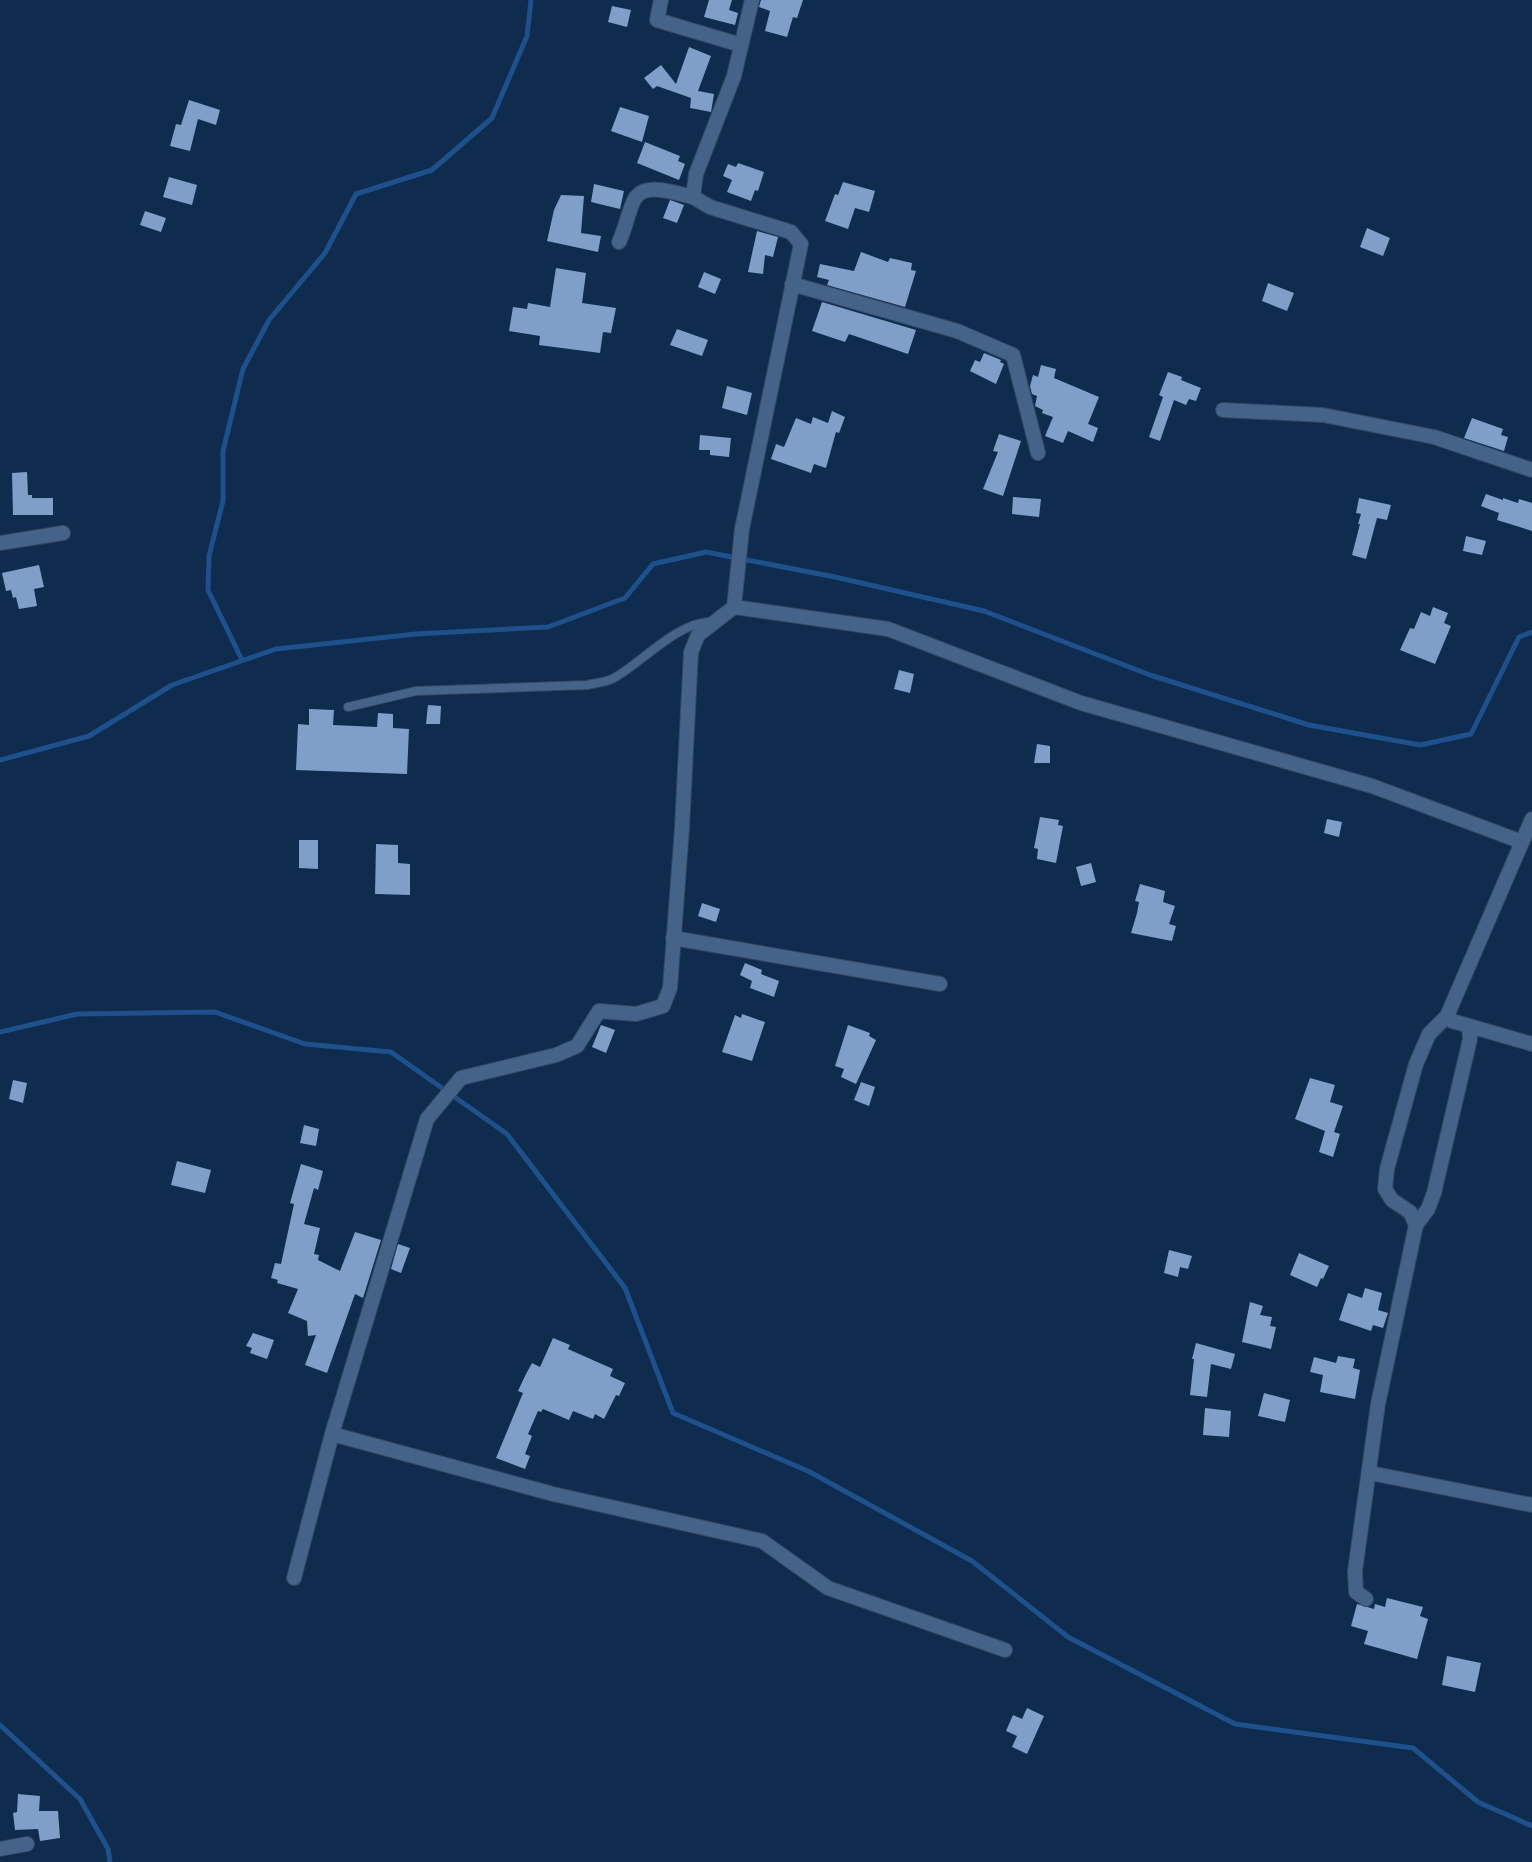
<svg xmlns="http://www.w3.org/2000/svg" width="1532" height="1862" font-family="Roboto,sans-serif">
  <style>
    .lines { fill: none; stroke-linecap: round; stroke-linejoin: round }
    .stream { stroke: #1e508b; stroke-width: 5 }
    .building { fill: #7f9fc9 }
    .service-casing { stroke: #344663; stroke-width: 10 }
    .minor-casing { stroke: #344663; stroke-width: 16 }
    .service { stroke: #456389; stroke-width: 8 }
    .minor { stroke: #456389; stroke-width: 14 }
  </style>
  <rect width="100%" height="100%" fill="#0f2b4e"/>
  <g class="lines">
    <path class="stream" d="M242 660 208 590 209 556 223 501V451L243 369 269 320 325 253 356 194 432 170 492 118 527 36 531 0
      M0 760 89 736 172 685 276 649 416 634 548 627 625 598 653 564 706 552 835 577 984 611 1150 675 1309 725 1420 745 1471 734 1519 637 1532 632
      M0 1032 77 1014 215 1012 305 1044 391 1052 507 1134 625 1288 673 1413 808 1471 972 1561 1068 1637 1235 1724 1413 1748 1478 1802 1532 1826
      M0 1725 80 1799 108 1849 110 1862"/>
  </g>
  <path class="building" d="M709 0H732L729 10 738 13 735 25 704 17Z
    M761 0H803L797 18 793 17 787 37 765 31 770 11 759 7Z
    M612 6 631 10 627 27 608 22Z
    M689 47 711 56 698 91 714 94 711 112 690 108 691 98 657 86 653 89 644 78 661 65 676 84Z
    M189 100 220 110 216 125 198 119 190 151 170 146 176 124 181 125Z
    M620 107 649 116 642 142 611 131Z
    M645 142 680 156 678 161 685 164 679 180 637 163Z
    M738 163 764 172 758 191 755 190 751 201 727 192 732 180 723 176 728 164 736 167Z
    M169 177 197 185 192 205 163 197Z
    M843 182 875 191 869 212 855 208 848 229 825 221 835 194 838 195Z
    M594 184 624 191 620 209 591 202Z
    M561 195 584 196 581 233 601 236 598 252 547 241 554 210Z
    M670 200 684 205 677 223 663 218Z
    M145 211 166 218 161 232 140 225Z
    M1367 228 1390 238 1383 256 1360 247Z
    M757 231 778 237 773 257 765 255 763 274 748 272Z
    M861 252 888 262 890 258 912 263 911 270 916 271 905 307 827 285 829 280 817 277 820 264 854 271Z
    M556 268 586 273 582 303 616 308 611 333 603 332 600 353 539 345 540 336 509 331 513 307 527 309 528 303 550 307Z
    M704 272 721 279 715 294 698 287Z
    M1268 283 1294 293 1287 311 1262 301Z
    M822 302 916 330 908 354 849 334 845 342 812 331Z
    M677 329 708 340 702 356 670 345Z
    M984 353 1001 360 1000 362 1004 364 996 384 970 371 975 360 980 362Z
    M1041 365 1056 369 1054 378 1099 397 1088 424 1098 428 1093 442 1068 431 1063 443 1045 436 1053 417 1042 413 1043 410 1035 406 1037 396 1032 394 1030 386 1033 375 1038 377Z
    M1168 372 1182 377 1181 380 1201 388 1196 401 1189 399 1186 405 1174 400 1160 441 1149 437 1163 397 1159 395Z
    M727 386 752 393 747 415 722 408Z
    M832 411 845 417 839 433 836 432 826 468 814 464 811 473 771 459 776 444 784 447 796 418 811 424 813 417 828 423Z
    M1472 418 1503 429 1501 435 1508 437 1504 451 1464 438Z
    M999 434 1021 441 1003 496 983 489 998 452 993 451Z
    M700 435 731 438 729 457 710 455V450H699Z
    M27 472 28 495H32V498H53V515H13L12 473Z
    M1486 494 1503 500V498L1518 503 1519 499 1532 503V531L1497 520 1499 513 1481 506Z
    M1013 497 1041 499 1039 517 1012 514Z
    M1359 498 1391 505 1387 520 1377 518 1366 559 1352 555 1360 524H1358L1361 514 1356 513Z
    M1466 536 1486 541 1482 555 1463 551Z
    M39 565 44 587 34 589 37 606 19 609 16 597 13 598 11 590 6 591 2 573Z
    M1433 607 1448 613 1444 623 1451 626 1435 664 1400 650 1410 628 1414 629 1421 612 1430 616Z
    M899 670 914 674 910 693 894 689Z
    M428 705 441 706 440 724H426Z
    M309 709 334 710 333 725 377 727 378 713 393 714V728L409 729 407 774 296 770 298 724 309 725Z
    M1037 744 1050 746V763H1034Z
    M1040 817 1059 820 1058 825 1063 826 1056 863 1037 859 1038 849 1034 848Z
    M1327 819 1342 822 1339 837 1324 833Z
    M299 840H318V869L299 868Z
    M376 844 398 845V863L410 864V895L375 894Z
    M1091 863 1096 882 1081 886 1076 867Z
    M1140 884 1165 891 1163 902 1175 906 1169 924 1176 926 1172 941 1131 933 1137 913 1139 902 1135 901Z
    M702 903 720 909 716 922 698 916Z
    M745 963 762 970 761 974 779 981 774 997 750 988 752 981 740 975Z
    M742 1014 765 1022 752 1061 722 1052 735 1015 741 1018Z
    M601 1025 615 1030 606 1053 592 1047Z
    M848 1025 870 1033 869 1036 876 1040 856 1084 841 1077 844 1069 835 1066Z
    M1310 1078 1335 1085 1330 1102 1343 1106 1334 1132 1340 1134 1333 1157 1319 1152 1325 1131 1295 1119Z
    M13 1080 27 1083 23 1103 9 1099Z
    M861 1082 875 1087 869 1106 854 1100Z
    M304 1125 319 1129 316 1146 300 1143Z
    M177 1161 211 1170 205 1193 171 1185Z
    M301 1164 323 1171 318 1190 314 1188 304 1224 320 1228 314 1254 319 1255 318 1260 340 1271 355 1232 381 1240 363 1298 355 1294 327 1373 305 1365 316 1335 308 1336 307 1321 288 1313 298 1289 277 1283 278 1280 271 1278 275 1263 281 1264 294 1204 290 1203Z
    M398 1244 410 1248 401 1273 391 1269Z
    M1169 1250 1192 1256 1188 1269 1180 1267 1178 1277 1164 1273Z
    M1299 1253 1329 1266 1323 1279 1321 1278 1317 1287 1290 1275Z
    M1365 1288 1382 1293 1378 1310 1388 1313 1383 1328 1373 1325 1371 1331 1339 1320 1348 1293 1362 1298Z
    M1250 1302 1263 1306 1260 1315 1272 1317 1270 1326 1276 1327 1271 1349 1242 1342Z
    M253 1333 274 1340 267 1359 250 1353 252 1348 246 1346Z
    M553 1338 570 1345 568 1349 613 1369 610 1376 625 1383 619 1396 616 1395 604 1419 595 1414 593 1419 573 1411 569 1420 543 1409 541 1412 538 1411 528 1434 532 1436 525 1454 530 1456 525 1469 496 1458 523 1393 518 1391 525 1376 532 1363 540 1367Z
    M1196 1343 1235 1354 1231 1369 1211 1364 1207 1397 1190 1395 1194 1359H1192Z
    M1338 1356 1355 1359 1353 1368 1360 1370 1355 1399 1320 1392 1323 1375 1310 1372 1314 1357 1336 1363Z
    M1264 1393 1290 1400 1285 1422 1258 1416Z
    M1205 1408 1231 1411 1229 1437 1203 1435Z
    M1387 1598 1423 1607 1420 1616 1428 1619 1417 1659 1364 1644 1368 1631 1351 1626 1357 1604 1374 1609 1375 1604 1385 1607Z
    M1447 1656 1481 1663 1475 1692 1442 1685Z
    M1027 1708 1044 1716 1027 1754 1012 1747 1017 1736 1006 1731 1013 1715 1022 1719Z
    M18 1794 40 1796 39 1811H58L60 1838 40 1841 38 1829 15 1830 13 1813 17 1812Z"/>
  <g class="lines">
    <defs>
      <path id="service" d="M348 707 416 691 587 685C596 683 607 682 614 678 641 663 680 620 712 622"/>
      <path id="minor" d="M661 0 657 20 741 45
        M752 0 734 76 696 174 693 197 710 207 791 232 801 244 742 529 734 607 698 635 691 652 682 828 670 988 663 1006 636 1014 599 1011 577 1046 556 1055 461 1078 427 1119 332 1434 553 1494 762 1541 828 1588 1005 1650
        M619 242C625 231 630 204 636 197 648 182 678 194 693 197
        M792 284 957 331 1013 355 1038 453
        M1223 410 1323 415 1434 437 1532 470
        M0 543 63 533
        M734 607 888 629 1081 703 1372 786 1522 842
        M1532 819 1447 1016 1452 1021 1532 1044
        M673 938 940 984
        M1416 1225 1428 1209 1434 1193 1470 1039 1469 1026
        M1370 1473 1532 1505
        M294 1578 332 1434
        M1366 1599 1356 1592 1355 1571 1378 1404 1416 1225 1410 1212 1392 1200 1385 1189 1387 1169 1416 1064 1429 1034 1447 1016
        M0 1849 27 1844"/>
    </defs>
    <use href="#service" class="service-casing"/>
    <use href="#minor" class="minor-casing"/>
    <use href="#service" class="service"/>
    <use href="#minor" class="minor"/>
  </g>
</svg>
